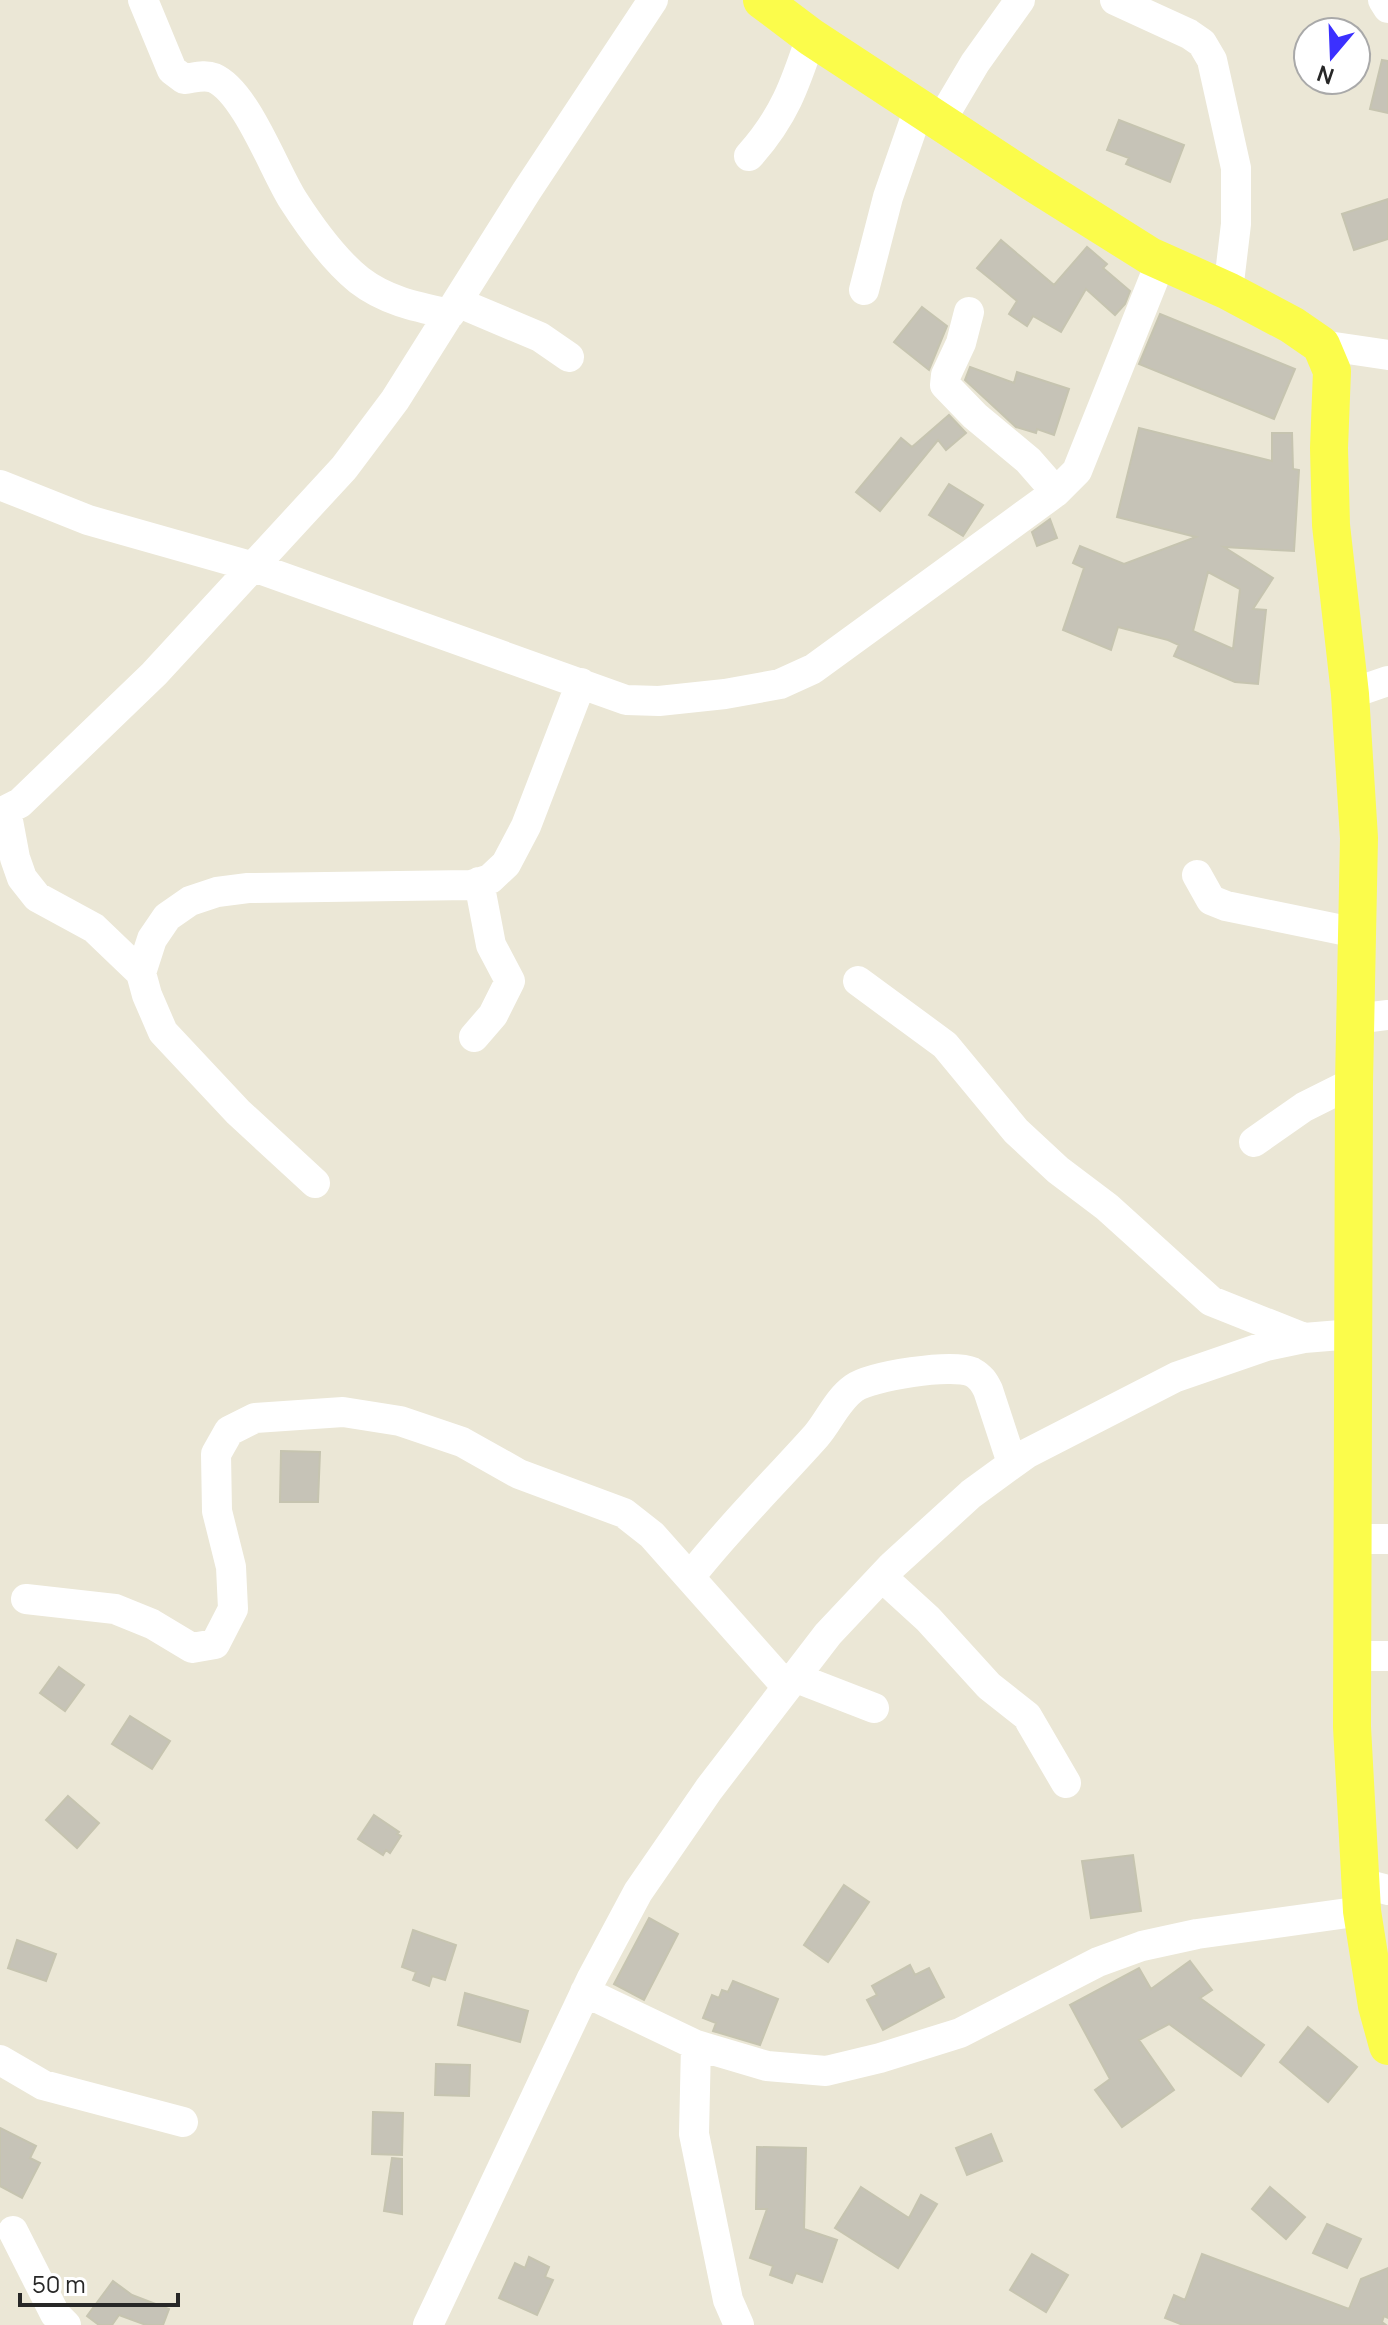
<svg xmlns="http://www.w3.org/2000/svg" width="1388" height="2325" font-family="Manrope,sans-serif">
  <style>
    .building { fill: #c6c3b7; stroke: #c6c4b0; stroke-width: 2; fill-rule: evenodd }
    .lines { fill: none; stroke-linecap: round; stroke-linejoin: round }
    .minor { stroke: #fff; stroke-width: 30 }
    .major { stroke: #fbfc4b; stroke-width: 38 }
  </style>
  <rect width="100%" height="100%" fill="#ebe7d6"/>
  <path class="building" d="M1382 60 1388 61V113L1370 109Z
    M1119 120 1184 145 1170 182 1126 164 1129 158 1107 150Z
    M1388 199V239L1354 250 1342 214Z
    M1001 240 1054 285 1087 247 1107 264 1103 268 1130 291 1125 304 1115 315 1086 289 1061 332 1033 316 1027 326 1009 314 1017 301 999 286 1000 284 999 286 977 268Z
    M922 307 947 326 929 370 894 342Z
    M1160 314 1295 369 1274 419 1139 364Z
    M970 367 1014 383 1017 372 1069 389 1054 435 1037 429 1036 433 1016 427 965 380Z
    M949 415 966 433 946 450 938 440 880 511 856 492 901 438 912 447Z
    M1139 428 1272 461V433H1292L1293 469 1299 470 1294 551 1224 547 1273 578 1253 609 1266 610 1258 684 1235 682 1174 656 1179 645 1168 640 1118 627 1111 650 1063 630 1084 568 1073 563 1080 546 1124 564 1196 537 1117 517ZM1208 572 1240 589 1233 649 1193 631Z
    M949 484 983 505 963 536 929 515Z
    M1050 519 1057 538 1037 546 1032 532Z
    M281 1451 320 1452 318 1502H280Z
    M59 1667 84 1685 65 1711 40 1693Z
    M130 1716 170 1741 152 1769 112 1744Z
    M68 1796 99 1823 77 1848 46 1820Z
    M374 1815 399 1832 397 1834 401 1836 390 1853 386 1850 383 1855 358 1839Z
    M1133 1855 1141 1911 1091 1918 1082 1861Z
    M844 1885 869 1902 828 1962 804 1945Z
    M649 1918 678 1934 644 2000 614 1984Z
    M413 1930 456 1945 445 1980 432 1976 429 1986 413 1980 416 1972 402 1967Z
    M17 1940 56 1954 46 1981 8 1968Z
    M1190 1961 1212 1990 1200 1998 1264 2045 1241 2076 1169 2024 1139 2040 1174 2090 1122 2127 1095 2090 1110 2079 1070 2005 1139 1968 1151 1989Z
    M910 1965 915 1975 929 1968 944 1997 883 2030 867 2000 877 1995 872 1986Z
    M733 1981 778 1999 760 2045 713 2031 716 2023 703 2018 712 1995 719 1998 722 1990 728 1992Z
    M465 1993 528 2011 520 2042 458 2025Z
    M1308 2027 1357 2067 1328 2102 1280 2062Z
    M436 2064 470 2065 469 2096 435 2095Z
    M373 2112 403 2113 402 2155 372 2154Z
    M0 2128 36 2146 30 2158 40 2163 22 2198 0 2186Z
    M991 2134 1002 2161 967 2175 956 2148Z
    M757 2147 806 2148 804 2229 837 2240 822 2282 796 2273 792 2283 770 2275 773 2266 750 2258 767 2209H756Z
    M392 2158 402 2159V2214L384 2211Z
    M861 2187 909 2218 921 2195 937 2204 898 2268 835 2228Z
    M1270 2187 1305 2217 1286 2239 1252 2209Z
    M1327 2224 1361 2239 1347 2268 1313 2253Z
    M1032 2254 1068 2275 1046 2312 1010 2290Z
    M1202 2254 1349 2309 1361 2279 1388 2268V2318L1384 2316 1382 2322 1386 2325H1183L1165 2318 1174 2295 1185 2300Z
    M529 2257 549 2267 545 2277 553 2280 537 2315 499 2298 515 2263 525 2268Z
    M113 2281 132 2295 169 2309 163 2325H146L119 2315 112 2325H99L87 2316Z"/>
  <g class="lines">
    <path class="minor" d="M143 0 172 70 184 79C194 78 204 74 214 78 246 92 274 170 293 200 311 228 333 259 359 280 386 301 417 307 450 314
      M1115 0 1189 34 1202 43 1212 60 1236 168V224L1228 291
      M1383 0 1388 8
      M940 122 975 63 1020 0
      M749 156C784 117 795 85 811 37
      M864 290 888 197 919 108
      M457 302 540 337 569 357
      M969 312 961 343 946 375 945 385 975 416 1028 460 1056 492
      M1321 345 1388 355
      M0 485 88 520 254 567 626 700 659 701 725 694 780 684 813 669 1056 492 1077 471 1161 261
      M1350 694 1388 681
      M6 810 15 858 22 878 37 897 94 928 141 973
      M0 813 20 803 154 674 344 468 395 400 526 192 653 0
      M1197 875 1211 900 1226 906 1357 933
      M858 981 945 1045 1016 1131 1058 1170 1107 1207 1211 1301 1304 1338
      M1355 1019 1388 1015
      M474 1037 493 1015 510 981 491 945 479 882
      M1254 1142 1304 1107 1354 1082
      M315 1183 238 1112 163 1032 147 995 141 973 152 939 167 917 190 901 217 892 248 888 471 885 490 879 506 864 526 826 581 683
      M1353 1539H1388
      M690 1577C729 1527 774 1483 816 1436 829 1421 837 1400 854 1388 871 1376 952 1363 972 1372 981 1377 984 1382 988 1390L1012 1463
      M882 1577 928 1619 989 1686 1027 1716 1066 1783
      M26 1599 115 1609 152 1624 192 1648 215 1644 233 1609 231 1567 217 1511 216 1454 229 1431 255 1418 343 1412 400 1421 462 1442 519 1474 624 1513 652 1535 787 1687
      M1353 1656H1388
      M794 1677 874 1708
      M1361 1883 1388 1890
      M585 1992 696 2045 767 2066 826 2071 880 2058 960 2033 1098 1962 1142 1946 1197 1934 1362 1911
      M696 2045 694 2134 728 2300 739 2325
      M0 2060 43 2085 183 2122
      M13 2231 55 2314 66 2325
      M428 2325 592 1978 638 1892 709 1789 828 1634 892 1566 971 1494 1026 1454 1176 1377 1266 1346 1304 1338 1353 1334"/>
    <path class="major" d="M762 0 811 37 1029 180 1150 256 1228 291 1292 325 1321 345 1332 371 1329 448 1331 525 1350 694 1359 838 1354 1082 1352 1727 1362 1911 1377 2006 1388 2046"/>
  </g>
  <g transform="translate(1332 56) rotate(199)"><circle r="38" fill="#ffffff" stroke="#a9a9a9" stroke-width="2"/>
  <path d="M0-6L14 30L0 20L-14 30Z" fill="#3b30ff"/>
  <text y="-12" font-size="22" font-weight="bold" text-anchor="middle" fill="#272727">N</text>
  </g>
  <path d="M20 2293v12h158v-12" fill="none" stroke="#272727" stroke-width="4"/>
  <text x="32" y="2293" font-size="24" fill="#272727" stroke="#ffffff" stroke-width="6" paint-order="stroke">50 m</text>
</svg>
